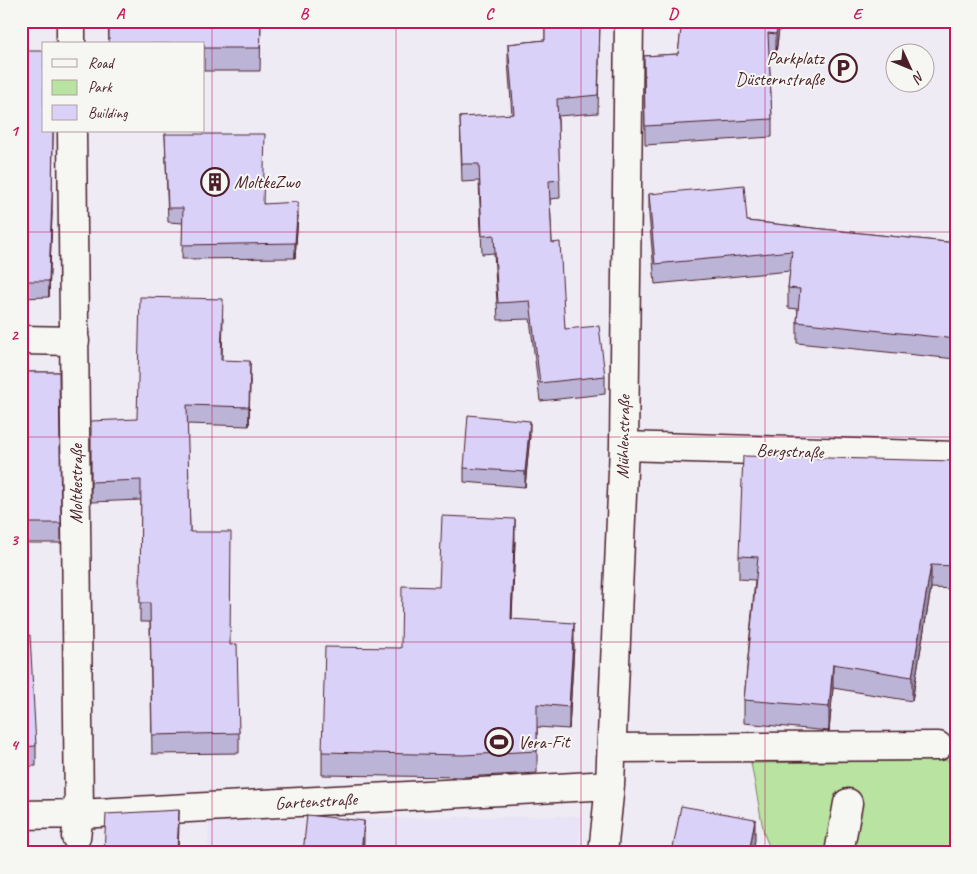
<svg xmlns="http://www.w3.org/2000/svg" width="977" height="874" font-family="Caveat,sans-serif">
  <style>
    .built { fill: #e8e3f6 }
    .green { fill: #b8e3a0; stroke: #818166 }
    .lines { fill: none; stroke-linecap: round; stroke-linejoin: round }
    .minor-casing { stroke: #4a1f2b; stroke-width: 31 }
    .minor { stroke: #f6f6f2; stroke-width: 28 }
    .wall { fill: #bbb4d6; stroke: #4a1f2b }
    .shaded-wall { fill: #9992ae; stroke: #4a1f2b }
    .building { fill: #dad1f9; stroke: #4a1f2b }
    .grid { fill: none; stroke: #c2185b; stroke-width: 1; stroke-opacity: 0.55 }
    .labels { text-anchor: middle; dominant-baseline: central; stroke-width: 4; stroke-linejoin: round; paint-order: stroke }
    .poi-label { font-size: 18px; fill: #4a1f2b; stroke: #f6f6f2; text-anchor: start }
    .street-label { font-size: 18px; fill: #4a1f2b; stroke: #f6f6f2 }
    .neatline { fill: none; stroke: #c2185b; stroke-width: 2 }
    .grid-label { font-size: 16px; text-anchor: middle; font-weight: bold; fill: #c2185b }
  </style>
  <rect width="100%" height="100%" fill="#eeebf4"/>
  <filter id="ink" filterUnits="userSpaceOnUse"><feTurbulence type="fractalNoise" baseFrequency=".02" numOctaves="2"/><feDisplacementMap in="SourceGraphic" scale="10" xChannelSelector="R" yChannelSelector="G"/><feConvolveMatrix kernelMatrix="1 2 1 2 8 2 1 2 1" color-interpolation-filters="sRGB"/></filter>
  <g filter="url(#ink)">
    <path class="built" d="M582 816 578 853H208L209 820Z"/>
    <path class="green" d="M956 760V853H772L764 834 751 763Z"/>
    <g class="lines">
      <defs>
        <path id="minor" d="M71 21V44
          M72 131 79 814 76 837
          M21 340 75 341
          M624 446 956 456
          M612 748 938 746
          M21 815 79 814 610 785
          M603 853 610 785 624 446 629 21
          M839 853 848 803"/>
      </defs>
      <use href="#minor" class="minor-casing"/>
      <use href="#minor" class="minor"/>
    </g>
    <path class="wall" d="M108 21H261L260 71H204V44H109Z
      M545 21H600L598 113 558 116 560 198 550 199 552 243 565 329 605 376V394L540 401 530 319 498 320 494 253 482 254 479 181 462 182 460 117 512 115 508 61V44L545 40Z
      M682 21H780L776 53 769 52 772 119V137L645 145 644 56 678 54Z
      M21 51 52 213 49 297 21 298Z
      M165 134 264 204 298 216 295 258 182 259 183 223 168 222Z
      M649 194 747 221 956 243V359L797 343V322L798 309 788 308V288L790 271 655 284 649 214Z
      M223 318 222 360 250 380 249 426 187 424 190 532 230 645 239 733V753L152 754 150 622H140L141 500 91 502V440L137 419Z
      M21 372H59L61 543H21Z
      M530 435 525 487 464 482V468Z
      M956 461V589L931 588 912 701 833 688 829 731 744 723V700L755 580 739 579V556Z
      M515 541 512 619 574 646 569 729 537 727V773L463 777 322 775V752L401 648 439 587Z
      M21 636 36 746V766L21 767Z"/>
    <path class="shaded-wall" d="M778 21H780L776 53V34Z
      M53 131 52 213 49 297V281Z
      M298 202V216L295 258V243Z
      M250 361V380L249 426V407Z
      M530 421V435L525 487V472Z
      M515 519V541L511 641V619Z
      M931 565V588L912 701V677Z
      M574 623V646L569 729V707Z
      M833 664V688L829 731V707Z
      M179 810V824L178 853H177Z
      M755 819V840L753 853H749Z
      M364 821V841L363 853H361Z"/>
    <path class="building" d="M109 21H261L260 48H204V44H109Z
      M545 21H600L598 95 557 99 560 180 549 181 552 243 560 242 565 329 599 326 605 376 540 383 530 301 498 303 494 235 482 236 479 164H462L460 117 514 114 508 44 545 40Z
      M682 21H778L776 34 768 33 772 119 645 126 644 56 678 54Z
      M21 51H44V131H53L52 197 49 281H21Z
      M165 134H265L263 204 298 202 295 243 182 245 183 208H168Z
      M744 185 747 221 956 243V339L797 322 800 289 788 288 792 251 655 264 649 194Z
      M140 297 223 299 221 360 250 361 249 407 187 405 190 532H231L230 645 237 644 239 733 152 735 150 603H140L141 480 91 482V421L137 419Z
      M21 372H59L61 523H21Z
      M468 415 530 421 525 472 464 468Z
      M743 456 956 461V566L931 565 912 677 833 664 829 707 744 700 758 557 739 556Z
      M442 516 515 519 511 619 574 623 569 707 537 704V751L463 755 322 752 325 647 401 648 402 586 439 587Z
      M30 635 36 746 21 747V636Z
      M681 806 755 819 749 853H672Z
      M179 810 177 853H104L106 814Z
      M307 815 364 821 361 853H303Z"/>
  </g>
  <path class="grid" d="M212 21V853M396 21V853M581 21V853M765 21V853M21 232H956M21 437H956M21 642H956"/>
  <defs>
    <symbol id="parking-ring" viewBox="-11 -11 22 22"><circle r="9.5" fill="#f6f6f2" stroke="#4a1f2b" stroke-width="1.5"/><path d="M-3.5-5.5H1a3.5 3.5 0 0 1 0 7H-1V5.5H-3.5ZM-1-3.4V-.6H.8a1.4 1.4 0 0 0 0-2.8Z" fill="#4a1f2b"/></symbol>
    <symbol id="building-ring" viewBox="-11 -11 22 22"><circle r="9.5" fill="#f6f6f2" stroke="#4a1f2b" stroke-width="1.5"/><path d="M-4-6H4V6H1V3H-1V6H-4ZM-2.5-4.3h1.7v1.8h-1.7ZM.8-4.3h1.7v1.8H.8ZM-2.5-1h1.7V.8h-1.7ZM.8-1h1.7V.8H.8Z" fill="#4a1f2b"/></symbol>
    <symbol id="stadium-ring" viewBox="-11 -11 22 22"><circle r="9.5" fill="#f6f6f2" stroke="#4a1f2b" stroke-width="1.5"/><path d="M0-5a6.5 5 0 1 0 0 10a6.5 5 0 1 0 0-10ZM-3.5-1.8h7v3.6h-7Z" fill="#4a1f2b"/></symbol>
  </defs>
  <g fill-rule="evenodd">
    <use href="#parking-ring" x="827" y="52" width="32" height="32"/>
    <use href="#building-ring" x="199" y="166" width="32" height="32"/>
    <use href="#stadium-ring" x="483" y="726" width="32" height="32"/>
  </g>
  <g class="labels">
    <g class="poi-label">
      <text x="824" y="58" text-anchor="end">Parkplatz<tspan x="824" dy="21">Düsternstraße</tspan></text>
      <text x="234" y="182">MoltkeZwo</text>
      <text x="518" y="742">Vera-Fit</text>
    </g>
    <g class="street-label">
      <text transform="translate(623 437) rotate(-89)">Mühlenstraße</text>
      <text transform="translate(790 451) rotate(2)">Bergstraße</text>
      <text transform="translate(76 484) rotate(-90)">Moltkestraße</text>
      <text transform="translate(316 801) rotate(-3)">Gartenstraße</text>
    </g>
  </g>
  <rect width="977" height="874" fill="none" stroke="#f6f6f2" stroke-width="55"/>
  <rect x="42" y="42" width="162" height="90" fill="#f6f6f2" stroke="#b1a0a2"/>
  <rect x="52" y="59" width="25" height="8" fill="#f6f6f2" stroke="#b1a0a2"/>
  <text x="88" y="68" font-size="15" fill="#4a1f2b">Road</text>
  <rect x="52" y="80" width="25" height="15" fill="#b8e3a0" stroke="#b1a0a2"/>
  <text x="88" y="92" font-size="15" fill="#4a1f2b">Park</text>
  <rect x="52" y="105" width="25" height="15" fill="#dad1f9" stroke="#b1a0a2"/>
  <text x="88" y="118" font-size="15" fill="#4a1f2b">Building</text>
  <g transform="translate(910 68) rotate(134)"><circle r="24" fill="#f6f6f2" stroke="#b1a0a2"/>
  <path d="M0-4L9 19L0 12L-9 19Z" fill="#4a1f2b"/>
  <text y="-8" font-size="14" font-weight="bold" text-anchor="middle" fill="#4a1f2b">N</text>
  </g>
  <rect x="28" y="28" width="922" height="818" class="neatline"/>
  <g class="grid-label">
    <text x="120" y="19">A</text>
    <text x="304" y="19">B</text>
    <text x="489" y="19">C</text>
    <text x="673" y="19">D</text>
    <text x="857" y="19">E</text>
    <text x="14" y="136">1</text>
    <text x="14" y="340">2</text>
    <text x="14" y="545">3</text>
    <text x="14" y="750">4</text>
  </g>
</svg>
